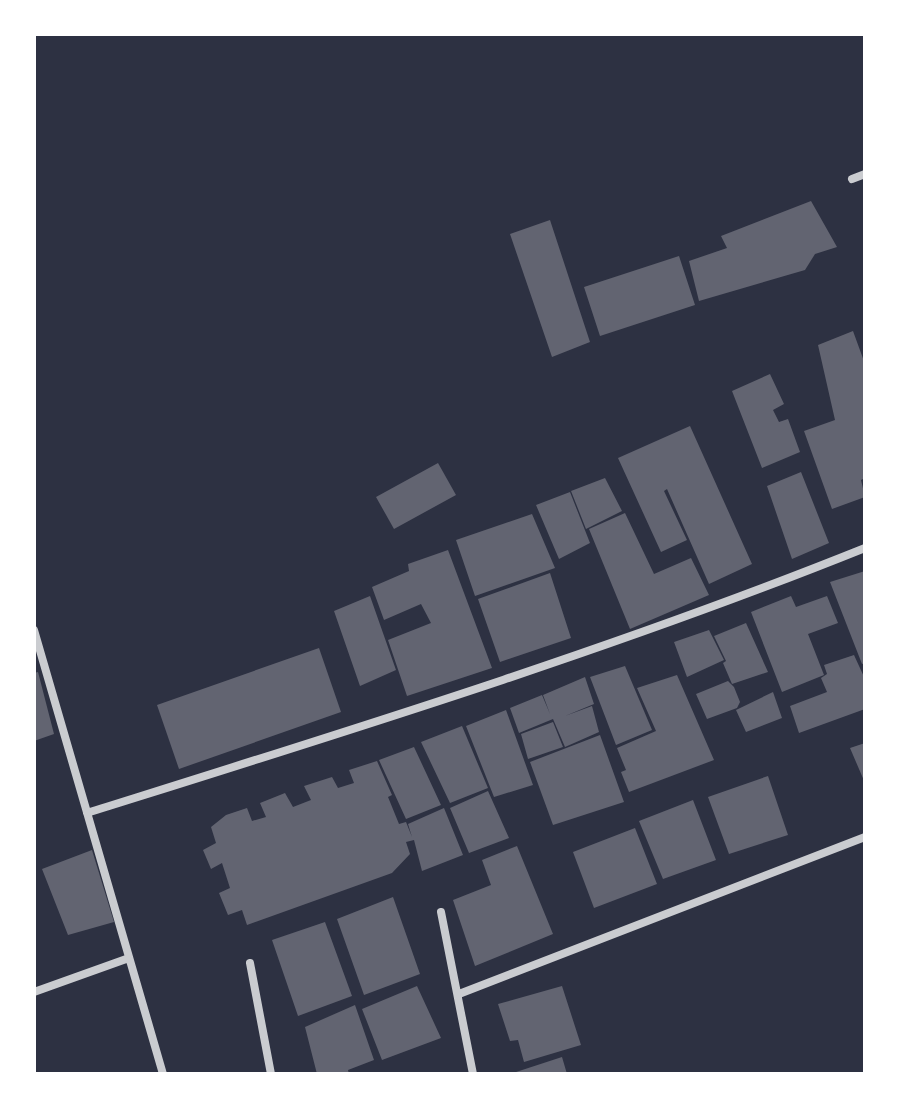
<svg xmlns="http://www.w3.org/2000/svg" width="899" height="1108" font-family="Helvetica,sans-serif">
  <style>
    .building { fill: #626471 }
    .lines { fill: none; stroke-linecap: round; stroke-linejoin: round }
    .minor { stroke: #caccd0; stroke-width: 8 }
  </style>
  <rect width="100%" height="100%" fill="#2d3142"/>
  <path class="building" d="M811 201 837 247 815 254 805 270 699 301 689 261 727 248 721 236Z
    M550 220 590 342 552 357 510 234Z
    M679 256 695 305 600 336 584 287Z
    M853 331 865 364V478L861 480 865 497 832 509 804 431 835 420 818 345Z
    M770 374 784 404 773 410 779 422 788 419 800 452 762 468 732 391Z
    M690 426 752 564 709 584 667 489 664 491 687 540 661 552 618 458Z
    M438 463 456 495 394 529 376 497Z
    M801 472 829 543 792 559 767 486Z
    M605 478 622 511 586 529 571 491Z
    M570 492 590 543 559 559 536 505Z
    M625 513 654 574 691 558 709 595 630 629 589 529Z
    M532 514 555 568 475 596 456 540Z
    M448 550 492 668 407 696 388 640 431 623 421 604 384 620 372 587 409 571 408 564Z
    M865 571V663L862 664 830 582Z
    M550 573 571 638 500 662 478 599Z
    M370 596 396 670 360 686 334 611Z
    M791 596 796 607 827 596 838 623 808 634 824 675 782 692 751 612Z
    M746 623 768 672 732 684 723 663 726 661 714 636Z
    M709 630 724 660 687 677 674 642Z
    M319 648 341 712 179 769 157 705Z
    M854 655 865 679V709L799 733 790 706 827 692 821 678 827 674 824 665Z
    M625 666 652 730 616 745 590 677Z
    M38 672 54 734 34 741V673Z
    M677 675 714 760 629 792 621 772 626 770 617 748 656 731 637 688Z
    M585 677 594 704 565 716 592 706 599 732 565 747 553 719 519 733 510 708 542 695 550 714 543 695Z
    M728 681 734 687 740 702 737 708 707 719 696 694Z
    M773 692 782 718 746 732 736 710Z
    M506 710 533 785 494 797 466 726Z
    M553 722 563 747 528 759 521 734Z
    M462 726 488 788 450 803 421 742Z
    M600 735 624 802 553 825 530 762Z
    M865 743V783L850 748Z
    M414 747 441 805 406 819 379 760Z
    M377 761 392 795 388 797 399 824 406 822 412 837 408 824 444 808 463 855 422 871 414 840 406 842 410 854 392 873 247 925 242 910 228 915 219 893 230 888 222 863 211 869 203 850 216 843 211 827 226 815 247 808 252 821 266 817 260 803 285 793 293 807 311 800 304 786 332 777 338 788 354 783 349 770Z
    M768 776 788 835 729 854 708 797Z
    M488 791 509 838 469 853 450 808Z
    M693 800 716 860 663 879 639 821Z
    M635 828 657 884 594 908 573 852Z
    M517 846 553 934 475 966 453 900 491 885 482 860Z
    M92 850 114 922 68 935 42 869Z
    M393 897 420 974 364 995 337 919Z
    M325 922 352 996 298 1016 272 940Z
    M417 986 441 1038 382 1060 362 1009Z
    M562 986 581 1045 524 1062 518 1040 510 1041 498 1004Z
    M355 1005 374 1060 348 1070 349 1074H317L305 1027Z
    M562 1057 567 1074H513V1073Z"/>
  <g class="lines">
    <path class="minor" d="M852 179 865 174
      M34 630 163 1074
      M87 813C348 731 611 650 865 548
      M441 912 473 1074
      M250 963 271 1074
      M34 992 129 958
      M459 994 865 837"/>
  </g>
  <rect width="899" height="1108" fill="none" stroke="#ffffff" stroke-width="72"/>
</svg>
